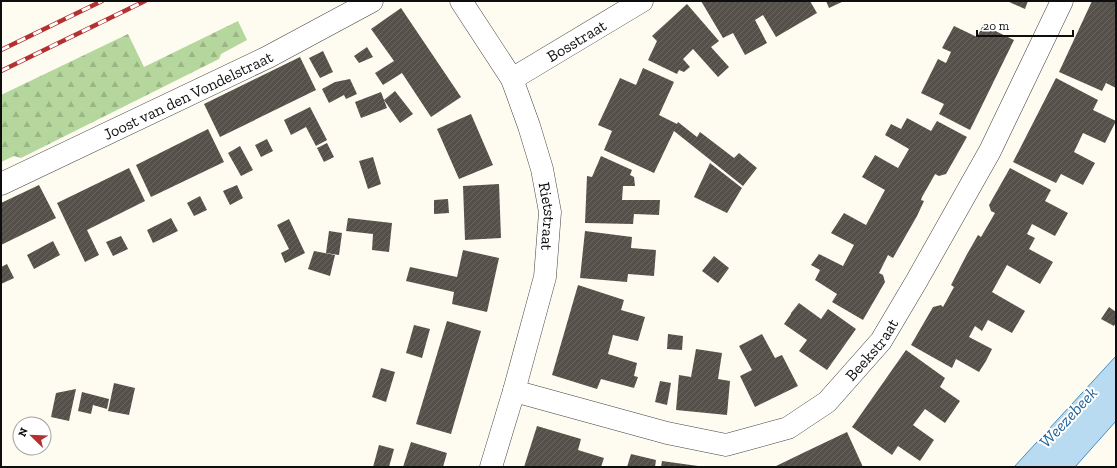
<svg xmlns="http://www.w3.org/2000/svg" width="1117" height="468" font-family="'Zilla Slab',serif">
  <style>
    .forest { fill: url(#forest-firs) }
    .water { fill: #b8dbf2; stroke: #448ec4 }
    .building { fill: url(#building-hatch) }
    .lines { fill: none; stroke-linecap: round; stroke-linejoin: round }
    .minor-casing { stroke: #414141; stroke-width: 23 }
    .minor { stroke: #fff; stroke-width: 22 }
    .rail-casing { stroke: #b43033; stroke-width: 4.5 }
    .rail { stroke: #fff; stroke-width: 3; stroke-dasharray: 9; stroke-linecap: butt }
    .labels { text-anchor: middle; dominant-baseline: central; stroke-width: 4; stroke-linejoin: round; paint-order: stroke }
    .street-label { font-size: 16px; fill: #0e0e0e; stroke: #fff }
    .water-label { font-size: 17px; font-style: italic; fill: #206197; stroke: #fff }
  </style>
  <defs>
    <pattern id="forest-firs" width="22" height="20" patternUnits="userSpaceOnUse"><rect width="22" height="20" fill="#b5d69c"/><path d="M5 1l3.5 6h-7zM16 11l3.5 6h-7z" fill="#9ab685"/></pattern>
    <pattern id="building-hatch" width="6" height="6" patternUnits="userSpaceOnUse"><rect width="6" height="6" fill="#56504b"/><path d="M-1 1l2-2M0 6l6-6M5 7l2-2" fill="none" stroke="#696561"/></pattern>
  </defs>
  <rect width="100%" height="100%" fill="#fefcf0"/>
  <path class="forest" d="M238 21 247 40 221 54 219 59 21 158 14 156 1 162V95L128 34 144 67Z"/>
  <path class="water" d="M1116 356V421L1075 467H1014Z"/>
  <path class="building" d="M701 1H810L817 13 776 37 763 15 755 20 767 43 745 55 733 33 723 38Z
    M826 1H844L829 8Z
    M1007 1H1028L1025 9Z
    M1092 1H1116V88L1106 83 1102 91 1059 72Z
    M687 4 719 41 711 47 729 67 718 77 693 49 683 59 690 67 684 72 679 70 677 74 648 60 657 41 652 36Z
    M401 8 461 97 431 117 402 73 383 85 375 73 394 61 371 29Z
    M983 25 1014 40 970 130 939 114 944 104 921 93 938 59 946 63 951 52 942 48 954 26 977 37Z
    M367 47 373 57 359 63 354 56Z
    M323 51 333 72 320 78 309 58Z
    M300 57 316 90 220 137 204 104Z
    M643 68 674 82 659 115 677 124 678 122 697 137 700 132 734 158 739 153 757 168 743 186 674 131 654 173 604 150 612 131 598 125 620 78 636 85Z
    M1056 78 1098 100 1093 110 1116 121 1105 143 1083 133 1074 152 1095 163 1083 185 1061 174 1056 183 1013 162Z
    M350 79 357 94 346 99 344 95 329 103 322 89 335 82Z
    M395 91 413 114 400 123 384 100Z
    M381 92 387 108 361 118 355 102Z
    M310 107 327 140 316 146 306 127 291 135 284 120Z
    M471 114 493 165 459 179 437 129Z
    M907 118 931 131 937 121 967 137 946 174 939 176 935 174 934 176 922 197 921 200 924 201 917 216 893 258 888 255 879 273 883 275 885 282 863 320 832 302 837 294 815 280 820 270 811 265 819 254 843 266 854 245 831 233 844 213 866 225 885 190 862 177 875 155 898 168 909 149 885 135 891 124 901 129Z
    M208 129 224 162 151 197 136 165Z
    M267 139 273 151 261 157 255 145Z
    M327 143 334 157 324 162 317 148Z
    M240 146 253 170 241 176 228 153Z
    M601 156 632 170 630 175 634 177 635 186H623L622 200H660L659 215 634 214 633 224 585 223 587 176 592 177Z
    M373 157 381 184 368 189 359 161Z
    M710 163 742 188 727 213 694 197Z
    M129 168 145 201 87 230 99 255 85 262 57 203Z
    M1010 168 1051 190 1045 201 1068 213 1055 236 1032 224 1027 234 1035 238 1029 249 1053 262 1040 284 1007 265 992 292 1025 311 1012 333 988 320 982 331 975 326 969 337 992 349 986 361 979 372 956 359 952 368 911 345 933 307 941 305 943 307 954 287 951 285 966 256 978 235 981 237 995 213 991 211 989 205Z
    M499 184 501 238 465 240 463 186Z
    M39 185 56 218 1 245V203Z
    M237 185 243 198 230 205 223 191Z
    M200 196 207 210 194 216 187 203Z
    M448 199 449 213 434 214V200Z
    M171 218 178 231 153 243 147 230Z
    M348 218 392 223 389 252 372 250 373 234 346 231Z
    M289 219 305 253 285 263 281 253 289 249 277 225Z
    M329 231 342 233 339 255 326 253Z
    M585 231 632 237 631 248 656 250 654 276 628 274 627 282 580 278Z
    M121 236 128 249 113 256 106 242Z
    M53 241 60 255 34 269 27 255Z
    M463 250 499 258 487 312 452 304 454 292 406 281 410 267 457 277Z
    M314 251 335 255 330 276 308 269Z
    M714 256 729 268 718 283 702 271Z
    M7 264 14 278 1 284V267Z
    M578 285 624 300 621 310 645 317 638 341 613 335 608 354 637 363 634 376 638 377 634 388 601 379 597 389 552 375Z
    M799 303 821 319 828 309 856 329 827 370 799 351 807 340 784 324 791 314V313Z
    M1109 307 1116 312V322L1114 326 1101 319Z
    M447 321 481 331 451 434 416 424Z
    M414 325 430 329 422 358 406 353Z
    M668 334 683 336 682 350 667 349Z
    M762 334 775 358 782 355 798 386 755 407 740 376 752 370 739 346Z
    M696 349 722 353 718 379 730 381 727 415 676 410 679 375 691 377Z
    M906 350 945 378 940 387 960 401 945 423 925 409 913 425 934 440 920 461 898 446 892 455 852 427Z
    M381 368 395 372 386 402 372 397Z
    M660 381 671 383 667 405 655 402Z
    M114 383 135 388 129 415 108 411Z
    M76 389 69 421 51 417 56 393Z
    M82 392 109 399 107 409 93 405 91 414 78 411Z
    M537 426 581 439 578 450 604 458 601 467H524Z
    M847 432 863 467H774L805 452Z
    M411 442 447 453 443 467H403Z
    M379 445 394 449 389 467H373Z
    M631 454 656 460 655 467H627Z
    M662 461 698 466V467H661Z"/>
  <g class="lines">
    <defs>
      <g id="minor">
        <path id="s1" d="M461 1 512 79 529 126 542 169 550 212 545 277 514 391 491 467"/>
        <path id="s2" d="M512 79 642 1"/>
        <path id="s3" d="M1 184 268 57 372 1"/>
        <path id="s4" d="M514 391 667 433 726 445 788 428 827 402 881 341 916 282 990 151 1062 1"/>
      </g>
    </defs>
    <use href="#minor" class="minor-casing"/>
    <use href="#minor" class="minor"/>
    <defs>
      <path id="rail" d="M1 50 102 1
        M1 71 145 1"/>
    </defs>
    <use href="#rail" class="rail-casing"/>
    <use href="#rail" class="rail"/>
  </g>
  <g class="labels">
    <g class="street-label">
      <text stroke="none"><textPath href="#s2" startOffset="75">Bosstraat</textPath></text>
      <text stroke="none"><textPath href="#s3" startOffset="207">Joost van den Vondelstraat</textPath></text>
      <text stroke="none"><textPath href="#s1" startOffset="236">Rietstraat</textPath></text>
      <text stroke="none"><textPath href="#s4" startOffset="399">Beekstraat</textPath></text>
    </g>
    <g class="water-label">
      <text transform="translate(1068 417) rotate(-47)">Weezebeek</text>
    </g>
  </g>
  <rect width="1117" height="468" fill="none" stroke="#0e0e0e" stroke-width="4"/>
  <g transform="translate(32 436) rotate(293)"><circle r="19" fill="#ffffff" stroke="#9f9f9f"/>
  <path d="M0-3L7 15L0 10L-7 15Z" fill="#b43033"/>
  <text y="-6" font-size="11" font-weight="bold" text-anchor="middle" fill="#0e0e0e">N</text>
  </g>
  <path d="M977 30v6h96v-6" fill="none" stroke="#0e0e0e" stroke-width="2"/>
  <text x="983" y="30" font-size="12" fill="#0e0e0e" stroke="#ffffff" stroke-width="3" paint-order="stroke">20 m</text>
</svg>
